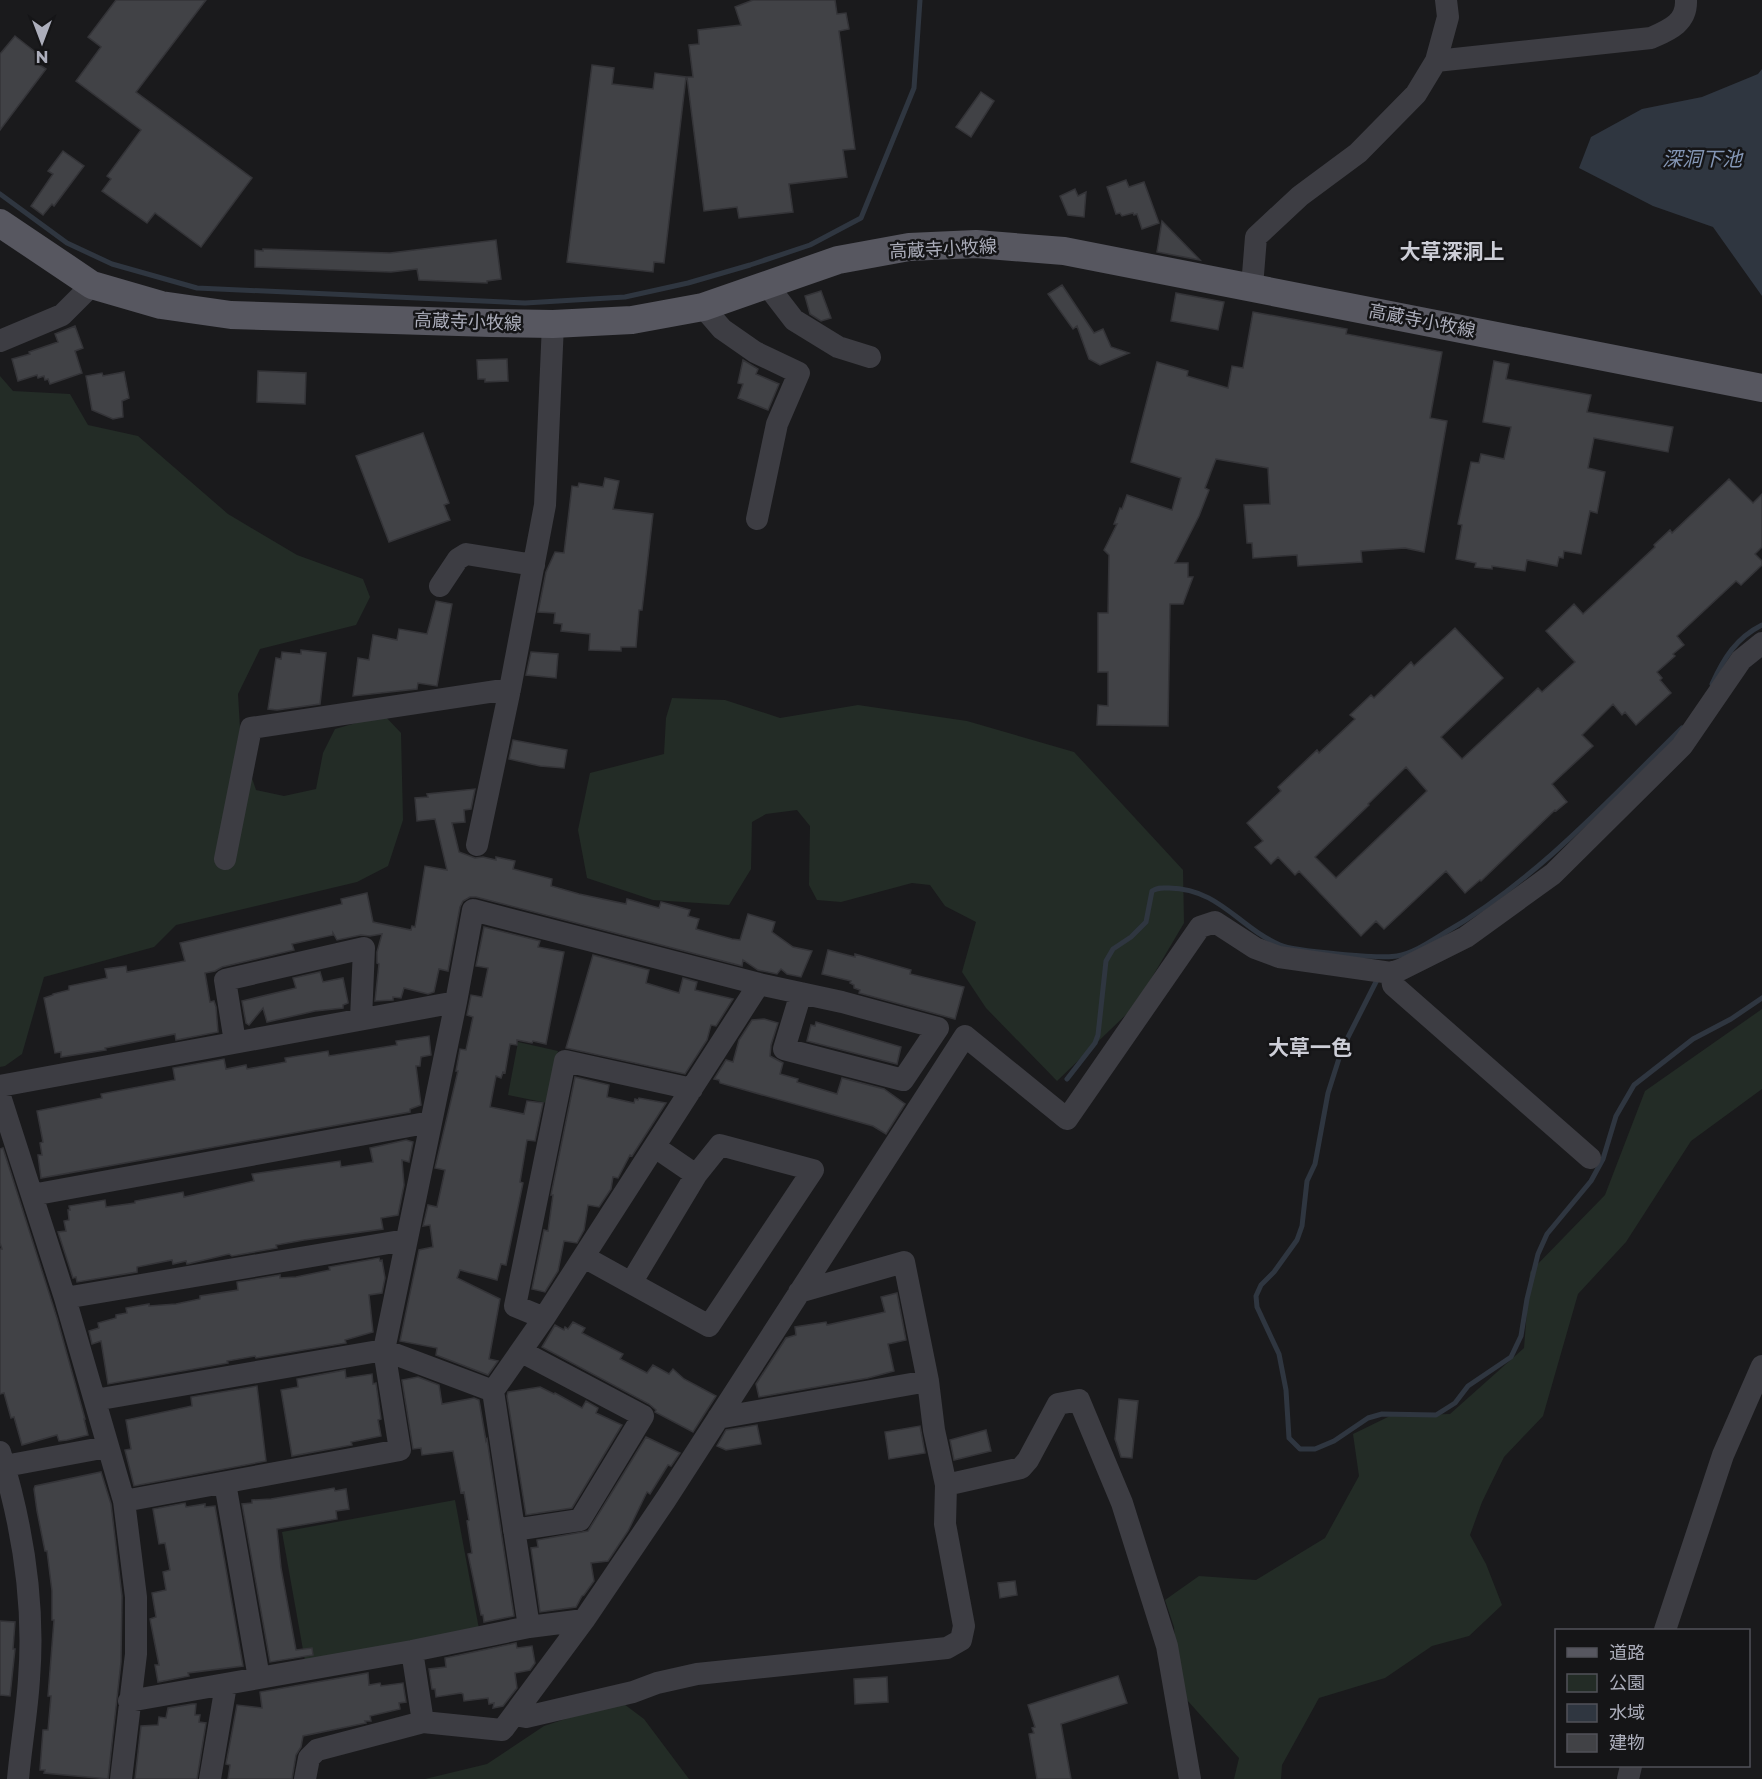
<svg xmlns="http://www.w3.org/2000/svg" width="1762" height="1779" font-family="Montserrat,'Noto Sans JP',sans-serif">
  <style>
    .green { fill: #232c26 }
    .water { fill: #2f3640 }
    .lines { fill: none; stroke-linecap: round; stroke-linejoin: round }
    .stream { stroke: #2f3640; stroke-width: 5 }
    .building { fill: #414246; stroke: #343438; stroke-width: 1.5; fill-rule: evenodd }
    .minor { stroke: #3d3d43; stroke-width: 22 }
    .major { stroke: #575760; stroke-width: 28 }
    .labels { text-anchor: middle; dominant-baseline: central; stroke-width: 5; stroke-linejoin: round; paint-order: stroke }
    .street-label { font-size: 18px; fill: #acaebb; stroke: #151517 }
    .water-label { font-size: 20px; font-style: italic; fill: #8496b5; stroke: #151517 }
    .quarter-label { font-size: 21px; font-weight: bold; fill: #cdced7; stroke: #151517 }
  </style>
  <rect width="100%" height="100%" fill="#1a1a1c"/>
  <path class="green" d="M0 376 13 391 70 394 88 425 138 436 228 514 297 555 363 579 370 597 356 625 260 649 238 694 241 745 256 790 284 796 316 789 323 753 335 729 384 715 401 733 403 820 388 866 357 882 176 925 154 947 44 977 22 1054 5 1066 0 1067Z
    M672 698 725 700 780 718 858 705 967 721 1074 752 1183 870 1184 923 1135 1006 1057 1081 986 1008 962 972 976 922 945 906 930 885 912 883 841 902 817 900 809 885 810 826 797 810 766 814 752 822 751 869 729 905 653 900 587 878 578 830 590 773 664 754 666 718Z
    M1762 1009V1089L1691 1141 1626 1242 1578 1294 1543 1416 1504 1457 1482 1502 1470 1535 1486 1564 1502 1605 1469 1636 1432 1646 1385 1678 1319 1698 1282 1765 1281 1779H1234L1239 1758 1187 1700 1176 1658 1174 1627 1165 1600 1199 1576 1256 1580 1325 1538 1359 1476 1353 1434 1390 1416 1450 1414 1524 1348 1530 1272 1605 1195 1645 1091Z
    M518 1042 558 1051 547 1103 508 1095Z
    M455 1500 479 1629 305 1661 282 1532Z
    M620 1701 644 1719 689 1779H425L487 1764 544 1726Z"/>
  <path class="water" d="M1762 69V296L1713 227 1653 206 1579 168 1591 137 1642 109 1702 97 1758 74Z"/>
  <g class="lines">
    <path class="stream" d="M0 194 67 243 112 264 197 288 525 303 625 297 688 283 750 265 810 245 861 218 914 88 920 0
      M1712 684C1724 658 1736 638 1762 625
      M1379 976 1342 1049 1328 1093 1315 1164 1307 1181 1302 1226 1297 1240 1274 1272 1261 1285 1256 1296 1257 1307 1279 1354 1286 1390 1289 1438 1300 1449H1315L1334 1441 1368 1418 1382 1414 1436 1415 1455 1403 1468 1386 1511 1357 1521 1336 1527 1299 1538 1254 1547 1234 1591 1181 1603 1159 1616 1116 1634 1085 1693 1039 1731 1019 1762 998
      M1067 1079 1095 1043 1098 1035 1106 961 1113 949 1131 937 1146 922 1152 891C1158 887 1162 888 1169 888 1220 889 1238 927 1280 945 1293 951 1382 959 1397 956 1414 953 1431 941 1446 932 1535 881 1609 800 1682 728"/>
  </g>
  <path class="building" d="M116 0H206L136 92 252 178 201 247 155 213 147 223 102 191 111 179 107 176 141 130 76 81 101 47 88 37Z
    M753 0H835L837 14 846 13 849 29 839 31 855 149 843 150 847 177 789 184 793 212 739 218 737 207 704 211 687 77H693L689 45 699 44 698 30 741 25 735 7Z
    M15 36 43 58 38 64 46 69 0 130V54Z
    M592 65 614 68 612 84 653 89 655 73 686 77 664 263 654 262 653 272 567 262Z
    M981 92 994 101 971 137 956 127Z
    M63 151 84 166 54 206 52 204 43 215 31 206 53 174 48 171Z
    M1126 180 1129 187 1144 182 1159 223 1142 229 1137 214 1134 215 1133 213 1122 216 1120 213 1116 214 1107 187Z
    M1075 189 1078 196 1086 192 1084 217 1068 215 1060 196Z
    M1162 221 1200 260 1157 252Z
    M496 240 501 279 487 281V283L419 280 417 269 391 272 255 267V250L263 251V249L390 253Z
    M1062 285 1094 333 1103 329 1111 347 1129 353 1100 365 1089 359 1077 326 1073 329 1048 294Z
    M821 291 831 318 821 321 810 314 805 296Z
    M1176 293 1224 302 1218 330 1171 321Z
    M1253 312 1347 329 1346 334 1442 352 1430 418 1447 421 1424 552 1405 548 1361 551 1362 562 1298 566 1297 555 1253 558 1252 543H1247L1244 505 1270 504 1268 468 1216 459 1205 488 1209 490 1199 516 1175 563H1188V577H1193L1183 604H1170L1168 726 1097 725 1098 705 1108 706V672H1098V613H1108L1109 555 1104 550 1117 524H1114L1120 508 1122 509 1127 495 1172 510 1181 478 1131 462 1157 362 1188 371 1187 376 1228 388 1232 366 1243 368Z
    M75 326 83 348 75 351 82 373 50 384 48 379 45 380 44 376 38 378 37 375 18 381 12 359 30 354 29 352 58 342 55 334Z
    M507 359 508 381 485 382V379H478L477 360Z
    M743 360 758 369 756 374 779 384 768 410 738 398 743 384 738 383Z
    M1494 361 1509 364 1506 379 1591 395 1587 412 1673 427 1668 452 1594 438 1588 468 1605 472 1597 513 1590 511 1581 554 1564 551 1563 558 1559 557 1557 566 1527 560 1525 571 1492 566V569L1475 567 1476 563 1456 559 1462 525 1458 524 1471 462 1479 463 1481 454 1504 459 1511 427 1483 422Z
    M258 371 306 373 305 404 257 402Z
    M124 372 129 398 122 401 123 417 113 419 92 410 86 376 102 373 103 376Z
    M423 433 449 503 444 505 450 520 389 542 356 456Z
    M605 478 619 481 613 509 653 514 642 610H639L636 647H621V651L589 650 590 634 561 631 562 624 554 623 555 613 538 612 546 572 555 552 564 553 572 486 578 487 579 483 603 487Z
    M1729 479 1753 503 1762 494V547L1755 554 1762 561V565L1741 585 1736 581 1677 636 1684 645 1673 654 1675 656 1657 672 1662 678 1660 680 1671 693 1636 725 1625 712 1622 715 1613 704 1582 735 1593 746 1552 784 1567 802 1556 811 1555 810 1481 881 1480 880 1465 893 1446 871 1384 929 1376 921 1361 936 1299 871 1295 875 1278 857 1271 864 1255 847 1263 841 1247 823 1281 791 1278 787 1317 750 1319 753 1355 719 1350 715 1371 695 1374 698 1411 662 1414 666 1455 628 1503 678 1441 737 1462 759 1538 688 1542 692 1575 662 1546 631 1574 604 1583 614 1655 547 1654 545 1670 530 1672 533ZM1406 767 1427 791 1336 878 1315 857 1369 805 1368 804Z
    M436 601 452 604 437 686 418 683 417 689 353 696 358 658 369 660 373 635 397 640 399 629 427 634Z
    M301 650 326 653 320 704 277 710 268 709 276 658 281 659 282 652 301 654Z
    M531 652 558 654 556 678 526 675Z
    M513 740 567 750 564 768 540 766 509 759Z
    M475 789 471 809 464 810 465 822 452 823 459 852 475 858 483 857 496 860V857L515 861 513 869 552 879 551 886 579 894 626 904 627 899 659 908 661 902 690 910 688 916 699 919 696 929 732 939 740 940 748 914 775 922 772 932 793 947 812 951 801 977 787 974 781 969 777 974 758 970 743 960 742 966 476 897H470L463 901 460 907 448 971 439 969 434 992 428 994 404 988 401 998 393 997V1000L375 1001 379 964 377 963V952L382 934 370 936 361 935 337 940 333 933V935L292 944 294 950 222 967 215 971 205 973 210 1002 214 1001 216 1007 218 1032 176 1040 175 1034 105 1048 106 1050 61 1057V1052L55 1053 44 998 53 995V994L69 990V986L107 978 105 969 126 966 127 972 185 961 180 943 342 904 341 899 367 893 373 922 411 930 412 926 415 927 425 866 447 870 435 819 417 821 415 798 428 797 427 794Z
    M484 927 540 941 538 947 564 952 546 1044 533 1041 532 1043 517 1040V1045L510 1044 505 1073 503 1072 501 1078 496 1076 490 1107 524 1114 527 1101 543 1103 535 1141 527 1140 520 1182 523 1183 506 1265 501 1264 497 1280 460 1270 457 1278 500 1299 489 1359 498 1361 488 1375 436 1355 437 1348 400 1341 419 1250 433 1247 430 1225 423 1226 428 1205 437 1207 445 1170 435 1168 458 1071H456L460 1049 466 1050 473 1017 467 1015 471 995 482 997 488 968 476 966Z
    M828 950 855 957V954L911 970 910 974 964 987 955 1019 859 993 860 990 854 988V985L850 983 851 981 822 974Z
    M593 955 649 970 646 983 679 993 683 978 697 982 695 990 733 999 716 1026 711 1025 707 1040 685 1074 566 1048Z
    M320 972 323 982 343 978 348 1002V1003L343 1005V1008L315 1011 267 1022 263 1008 249 1025 246 1023 242 1001 296 988 293 978Z
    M764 1019 778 1023 771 1045 770 1056 783 1063 780 1074 798 1079 797 1082 837 1094 842 1078 884 1089 905 1104 886 1134 873 1126 720 1083 719 1080 714 1079 726 1060 733 1062 739 1040 752 1020Z
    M816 1022 901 1047 897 1064 807 1041 811 1025 815 1026Z
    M429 1036 431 1055 421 1057 420 1066H416L421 1105 410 1109V1112L41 1178 38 1155H42L40 1143 43 1142 37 1111 102 1098 101 1094 175 1080 173 1068 224 1059 226 1069 246 1065 247 1069 286 1062 285 1058 328 1051 329 1056 397 1045 396 1041Z
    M575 1077 609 1085 607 1097 634 1103 635 1099 638 1100 639 1098 666 1103 632 1156 630 1155 618 1178 613 1177 611 1189 599 1207 588 1205 584 1230 577 1243 564 1241 558 1271 545 1292 532 1289 544 1230 548 1231 553 1195H551Z
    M406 1140 413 1142 409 1162 402 1160 404 1185 398 1215 381 1218 383 1229 304 1240 276 1245 277 1248 232 1256 229 1254 187 1264 186 1261 173 1264 172 1260 137 1267V1272L77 1282 76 1277 73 1278 58 1232 66 1231 64 1221 69 1220 68 1210H70L69 1206 105 1200 106 1207 135 1203V1201L183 1192 184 1197 254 1181 252 1174 340 1161 341 1167 373 1162 370 1148Z
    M3 1148 57 1318 85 1419H84L88 1435 67 1440 59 1441 57 1435 22 1445 14 1417 11 1418 4 1393 0 1394V1249H2L0 1243V1149Z
    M379 1258 380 1261 382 1260 385 1278 382 1293 369 1295 373 1332 345 1340 346 1343 256 1358 255 1356 227 1361 228 1363 108 1384 101 1341 92 1344 89 1331 99 1328 98 1323 116 1318V1315L127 1313 126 1308 149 1304V1306L176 1304 200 1299V1296L238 1290 237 1282 280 1275V1278L296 1277 330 1270 329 1267Z
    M897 1293 906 1340 888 1344 894 1371 868 1378 759 1397 756 1384 786 1338 796 1335 795 1327 826 1322 827 1325 885 1312 881 1297Z
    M573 1322 585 1328 582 1333 623 1354 620 1359 647 1373 653 1365 669 1374 673 1369 684 1379 716 1396 693 1432 655 1412 656 1410 649 1404 542 1347 555 1325 564 1330 565 1327 568 1329Z
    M345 1370 346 1378 372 1374 373 1384 376 1383 381 1419 378 1420 381 1436 351 1442 352 1445 292 1456 281 1390 298 1387 297 1379Z
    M418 1377 439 1385 442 1404 474 1398 479 1400 486 1441 487 1439 514 1616 484 1622 483 1615H481L468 1554 472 1553 467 1521 469 1520 464 1492 461 1493 453 1451 422 1455 421 1448 413 1449 402 1380Z
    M257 1386 266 1461 134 1486 125 1450 131 1449 126 1420 192 1406 191 1397Z
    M540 1387 554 1394 555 1393 582 1408 586 1401 598 1408 596 1413 622 1425 572 1508 526 1515 507 1396 508 1392Z
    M1119 1399 1138 1401 1132 1458 1121 1457 1115 1439Z
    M757 1425 761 1444 726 1450 717 1446 726 1430Z
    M920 1426 925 1453 889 1459 885 1432Z
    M986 1430 991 1451 954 1460 950 1440Z
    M646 1437 680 1453 671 1466 668 1465 650 1494 647 1492 628 1531 608 1561 591 1563 594 1581 584 1595 582 1596 576 1607 540 1612 531 1548 538 1547 537 1540 588 1531Z
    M101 1472 111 1504 122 1596 121 1662 108 1779 44 1773 45 1770H40L43 1730H48L51 1696H48L54 1620H52V1591L47 1551H45L37 1511 34 1489 35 1486Z
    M334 1488 335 1491 346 1489 349 1509 336 1511 337 1519 277 1529 281 1568 296 1650 312 1648 313 1655 270 1662 242 1504 252 1503V1500L271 1499Z
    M185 1503 186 1507 205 1504V1507L215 1506 243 1666 188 1673 189 1676 158 1682 155 1665H159L150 1619 156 1617 152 1593 166 1590 163 1572 170 1570 165 1543 159 1544 153 1509Z
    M1015 1581 1017 1595 1000 1598 998 1583Z
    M0 1621 15 1622 13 1649H15L10 1696 0 1695Z
    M516 1643 517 1648 532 1646 535 1663 530 1670 515 1673 517 1688 503 1706 493 1708 494 1703 489 1704 488 1698 464 1701 463 1694 461 1693 436 1697 435 1689H432L429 1669 446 1667 445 1658Z
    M368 1673 369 1685 380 1683 381 1686 403 1683 406 1702 399 1703 400 1709 370 1716 371 1721H365L366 1723 303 1736 301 1747 296 1755 292 1779H228L230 1765 226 1764 237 1705 262 1708 260 1692Z
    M1118 1676 1127 1703 1061 1724 1071 1779H1037L1029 1734 1034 1733 1032 1728 1035 1727 1028 1705Z
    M887 1677 888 1702 855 1704 854 1679Z
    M192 1704H196L195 1715H200L199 1722 206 1723 197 1779H135L141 1726 158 1725 159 1717 166 1718 168 1708Z"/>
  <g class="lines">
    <path class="minor" d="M1436 61 1651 38C1669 30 1687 23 1686 0
      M767 285 794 320 838 347 870 357
      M1252 287 1256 237 1300 196 1358 153 1416 94 1436 61 1448 17 1446 0
      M703 307 722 329 755 352 799 373 777 424 757 519
      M0 341 62 315 92 285
      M440 586 458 559 466 554 534 565
      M477 845 510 689 545 505 553 324
      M225 859 251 728 510 689
      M1391 973 1393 985 1590 1158
      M235 1042 225 980 364 948 361 1019
      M0 1086 456 1002
      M0 1096 65 1298 124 1501 136 1597V1654L121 1779
      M32 1195 431 1122
      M584 1257 709 1326 813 1170 720 1145 696 1175 655 1147
      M631 1283 696 1175
      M65 1298 406 1240
      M544 1318 515 1306 565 1061 692 1089
      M493 1391 544 1318 759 984
      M95 1400 384 1350 493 1391 529 1627
      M718 1418 928 1381
      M0 1452C22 1524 35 1603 29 1679 27 1712 21 1746 18 1779
      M0 1467 107 1447
      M225 1483 259 1678
      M946 1485 1021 1468 1028 1460 1058 1404 1079 1400 1122 1503 1167 1646 1190 1779
      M124 1501 400 1450 384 1350 456 1002 473 910 759 984 842 1002 938 1028 903 1080 784 1049 801 993
      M514 1530 580 1520 643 1416 522 1352
      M1665 1630 1723 1455 1762 1366
      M412 1651 423 1722
      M129 1701 412 1651 529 1627 584 1620
      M515 1715 526 1717 633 1692 657 1683 697 1674 947 1648 961 1640 964 1626 945 1524 946 1485 934 1430 928 1381 904 1262 799 1292
      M210 1779 226 1685
      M305 1779 309 1758 317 1750 423 1722 502 1730 504 1728 584 1620 666 1499 965 1036 1067 1119 1200 927 1215 922 1255 948 1279 957 1391 973 1400 970 1466 937 1553 874 1682 746 1741 660 1762 643
      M1628 1779 1631 1766"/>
    <path class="major" d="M0 223 92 285 161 305 231 315 491 323 553 324 632 320 703 307 838 260 909 247 976 244 1064 251 1762 388"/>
  </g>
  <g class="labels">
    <g class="street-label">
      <text transform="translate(943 249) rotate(-3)">高蔵寺小牧線</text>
      <text transform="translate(1422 321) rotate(11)">高蔵寺小牧線</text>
      <text transform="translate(468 322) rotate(2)">高蔵寺小牧線</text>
    </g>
    <g class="water-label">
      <text x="1702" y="159">深洞下池</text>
    </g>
    <g class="quarter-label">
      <text x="1452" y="251">大草深洞上</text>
      <text x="1310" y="1047">大草一色</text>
    </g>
  </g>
  <rect x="1555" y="1629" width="195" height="138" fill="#151517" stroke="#515259" stroke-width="1.5"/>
  <rect x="1567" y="1648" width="30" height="9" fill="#575760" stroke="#515259" stroke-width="1.5"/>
  <text x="1609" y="1659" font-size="18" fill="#acaebb">道路</text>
  <rect x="1567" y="1674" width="30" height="18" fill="#232c26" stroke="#515259" stroke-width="1.5"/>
  <text x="1609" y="1689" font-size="18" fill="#acaebb">公園</text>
  <rect x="1567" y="1704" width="30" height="18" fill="#2f3640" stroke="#515259" stroke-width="1.5"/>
  <text x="1609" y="1719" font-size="18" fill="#acaebb">水域</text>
  <rect x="1567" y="1734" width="30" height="18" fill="#414246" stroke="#515259" stroke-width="1.5"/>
  <text x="1609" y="1749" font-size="18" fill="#acaebb">建物</text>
  <g transform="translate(42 42) rotate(180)" stroke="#151517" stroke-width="4.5" paint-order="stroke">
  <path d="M0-4.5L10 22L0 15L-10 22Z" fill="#acaebb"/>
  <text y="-9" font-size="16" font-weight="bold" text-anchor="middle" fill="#acaebb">N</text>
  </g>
</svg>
